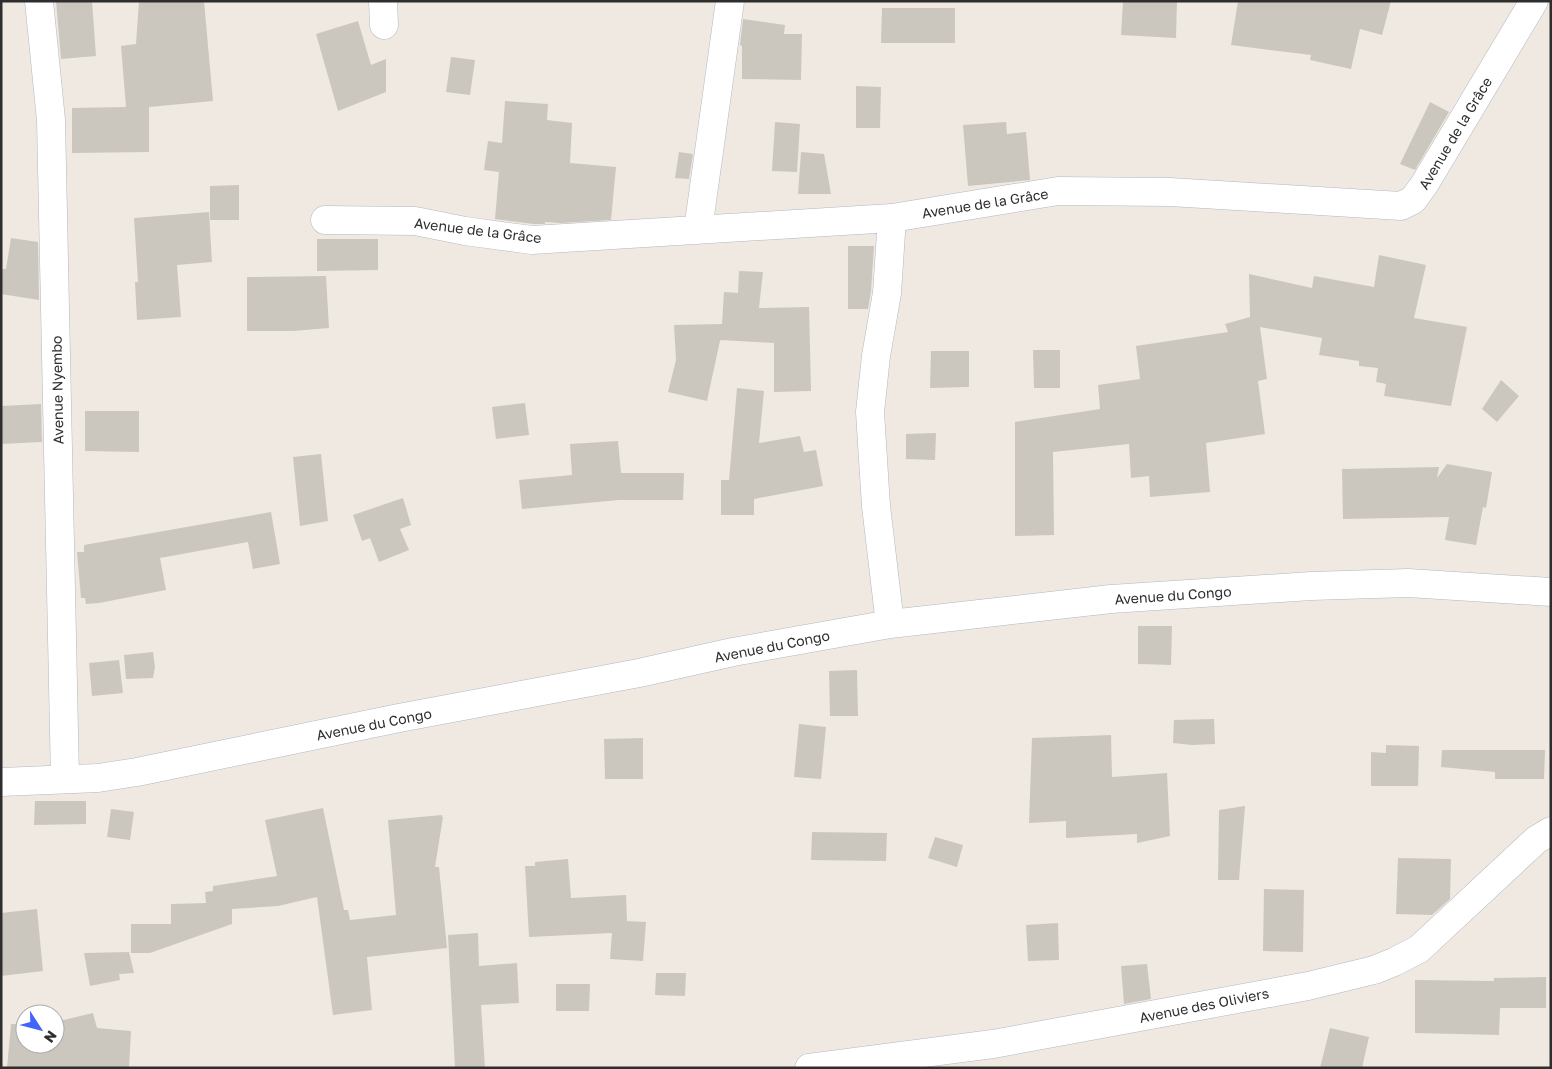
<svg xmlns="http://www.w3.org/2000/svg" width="1552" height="1069" font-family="'Golos Text',sans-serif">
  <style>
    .building { fill: #cbc7bf }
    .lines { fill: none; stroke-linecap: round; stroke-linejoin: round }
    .minor-casing { stroke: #b4b7c1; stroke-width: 29 }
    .minor { stroke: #fff; stroke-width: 28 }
    .labels { text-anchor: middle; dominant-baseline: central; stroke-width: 5; stroke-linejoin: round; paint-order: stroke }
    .street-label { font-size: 14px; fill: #2e2e2e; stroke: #fff }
  </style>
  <rect width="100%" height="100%" fill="#efe9e1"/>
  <path class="building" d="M56 1H92L96 56 61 59Z
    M139 1H204L213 101 149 107V152L72 153V108L126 107 121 46 136 44Z
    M1123 1H1177L1176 38 1121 35Z
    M1238 1H1391L1382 35 1360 29 1351 69 1310 60 1311 55 1231 45Z
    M882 8H955V43H881Z
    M743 19 785 25 784 34H802L801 80 742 79V46L740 45Z
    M358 21 371 65 386 59V92L338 111 316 34Z
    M451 57 475 60 470 95 446 92Z
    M856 86 881 87 880 128H856Z
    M505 101 548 104 547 120 572 123 570 163 616 167 611 220 560 223 545 222V224H533L495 219 499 172 484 170 488 141 502 143Z
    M1430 102 1449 112 1415 170 1400 164Z
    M775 122 800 124 797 172 772 171Z
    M1006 122 1007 134 1026 132 1030 180 968 186 963 125Z
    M679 152 693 154 689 179 675 178Z
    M801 152 824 154 831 194H798Z
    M239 185V220H210V186Z
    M209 212 212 262 177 265 181 317 137 320 135 282H138L134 218Z
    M11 238 38 242 39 300 1 294V269H6Z
    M317 239H378V270L317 271Z
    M848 246H874L871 291 868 309H848Z
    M1379 255 1426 265 1414 318 1467 327 1451 406 1384 396 1386 384 1376 382 1378 368 1359 366V361L1319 355 1322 338 1260 327 1267 379 1258 381 1265 434 1206 443 1210 492 1150 497 1149 476 1131 478 1129 444 1053 452 1054 535 1015 536V422L1100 409 1098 385 1140 379 1136 346 1228 332 1225 324 1250 317 1249 274 1312 288 1314 276 1374 287Z
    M739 271 763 272 759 308 809 307 811 391 774 392V343L720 340 721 336 707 401 668 392 676 360 674 325 722 324 724 292 738 293Z
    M326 276 329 328 293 331H247V277Z
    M1033 350H1060V388H1034Z
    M931 351H969V387L930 388Z
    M1501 380 1519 396 1497 422 1482 409Z
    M737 388 764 391 759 443 800 436 804 452 816 450 823 486 754 499V515H721V480H729Z
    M525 403 529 435 496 439 492 407Z
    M41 404 42 442 1 444V406Z
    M85 411H139V452L85 451Z
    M936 433 935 460 906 459V434Z
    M618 441 621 473H684L683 500H619L522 509 519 480 572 475 570 444Z
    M321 454 328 521 300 526 293 457Z
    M1447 464 1492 472 1486 508 1483 507 1476 545 1445 540 1449 517 1343 519 1342 469 1439 467 1437 478Z
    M403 498 411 525 400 529 409 550 379 562 370 538 362 541 353 515Z
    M271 512 280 564 253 569 248 542 160 558 166 590 99 603 86 604 85 598H81L77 552H84V545Z
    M1138 626H1172L1171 665 1138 664Z
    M153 652 155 667 153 678 126 679 124 655Z
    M119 660 123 693 92 696 89 663Z
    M857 670 858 716H830L829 671Z
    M1214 719 1215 744 1192 745 1173 743 1174 720Z
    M799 724 826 727 821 779 794 777Z
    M1111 735 1112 777 1167 773 1170 836 1137 843V834L1066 838V821L1029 823 1032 738Z
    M643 738V779H605L604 739Z
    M1386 745 1419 746 1418 786H1371V752L1386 753Z
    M1442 750H1545L1544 779H1495V772L1441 767Z
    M35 801H86V824L34 825Z
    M1245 806 1239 880H1218L1219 810Z
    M323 808 344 910H348L350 920 396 915 388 820 442 815V817H443L435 867H439L447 948 367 957 372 1010 333 1015 317 897 278 906 232 909V924L150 953H131V924H171V904L206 903 205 892 213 891V886L277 876 265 820Z
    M111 809 134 812 130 840 107 837Z
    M812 832 887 833 886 861 811 860Z
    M935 837 963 845 957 867 928 858Z
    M1398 858 1451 859 1450 899 1432 915 1396 914Z
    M568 859 571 898 626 895 627 921 646 922 643 961 610 959 612 933 529 937 525 866H535V862Z
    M1264 889 1304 890 1303 952 1263 951Z
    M37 909 43 971 1 976V913Z
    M1058 923 1059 960 1028 961 1026 925Z
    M478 933 479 966 517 963 519 1003 481 1005 485 1068H455L448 935Z
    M129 952 134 973 119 974 120 980 90 986 84 953Z
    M1147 964 1151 999 1124 1004 1121 966Z
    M656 973H686L685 996 655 995Z
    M1546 977V1008H1500L1499 1035 1415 1033V980L1494 981V978Z
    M556 984H590L589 1011H556Z
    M93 1013 97 1028 131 1031 129 1068H7L11 1024H25V1044H55V1022Z
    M1330 1028 1369 1037 1362 1068H1320Z"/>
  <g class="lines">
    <defs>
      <path id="minor" d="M39 1 51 120 65 779
        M383 1 384 25
        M325 220 415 221 465 231 532 240 892 218 1058 191 1170 192 1401 206 1413 200 1424 185 1534 1
        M698 230 730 1
        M890 624 876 506 870 412 876 356 887 293 892 218
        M1 782 98 778 137 772 399 718 639 673 733 652 890 624 1111 599 1311 586 1408 583 1551 592
        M809 1068 993 1044 1308 986 1374 970 1394 962 1419 949 1536 840 1551 831"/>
    </defs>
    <use href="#minor" class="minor-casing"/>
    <use href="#minor" class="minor"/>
  </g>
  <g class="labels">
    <g class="street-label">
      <text transform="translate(1455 133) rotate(-59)">Avenue de la Grâce</text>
      <text transform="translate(985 203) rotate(-9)">Avenue de la Grâce</text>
      <text transform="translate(478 230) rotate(7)">Avenue de la Grâce</text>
      <text transform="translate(57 390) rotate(-91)">Avenue Nyembo</text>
      <text transform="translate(1173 595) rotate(-4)">Avenue du Congo</text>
      <text transform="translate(772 646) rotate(-11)">Avenue du Congo</text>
      <text transform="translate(374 724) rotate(-11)">Avenue du Congo</text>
      <text transform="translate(1204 1005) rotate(-11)">Avenue des Oliviers</text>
    </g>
  </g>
  <rect width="1552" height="1069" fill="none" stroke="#2e2e2e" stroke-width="5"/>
  <g transform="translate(40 1029) rotate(126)"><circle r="24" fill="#ffffff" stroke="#ababab"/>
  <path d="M0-4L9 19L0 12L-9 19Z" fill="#4264fb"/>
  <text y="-8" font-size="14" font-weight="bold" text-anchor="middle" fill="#2e2e2e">N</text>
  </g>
</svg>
